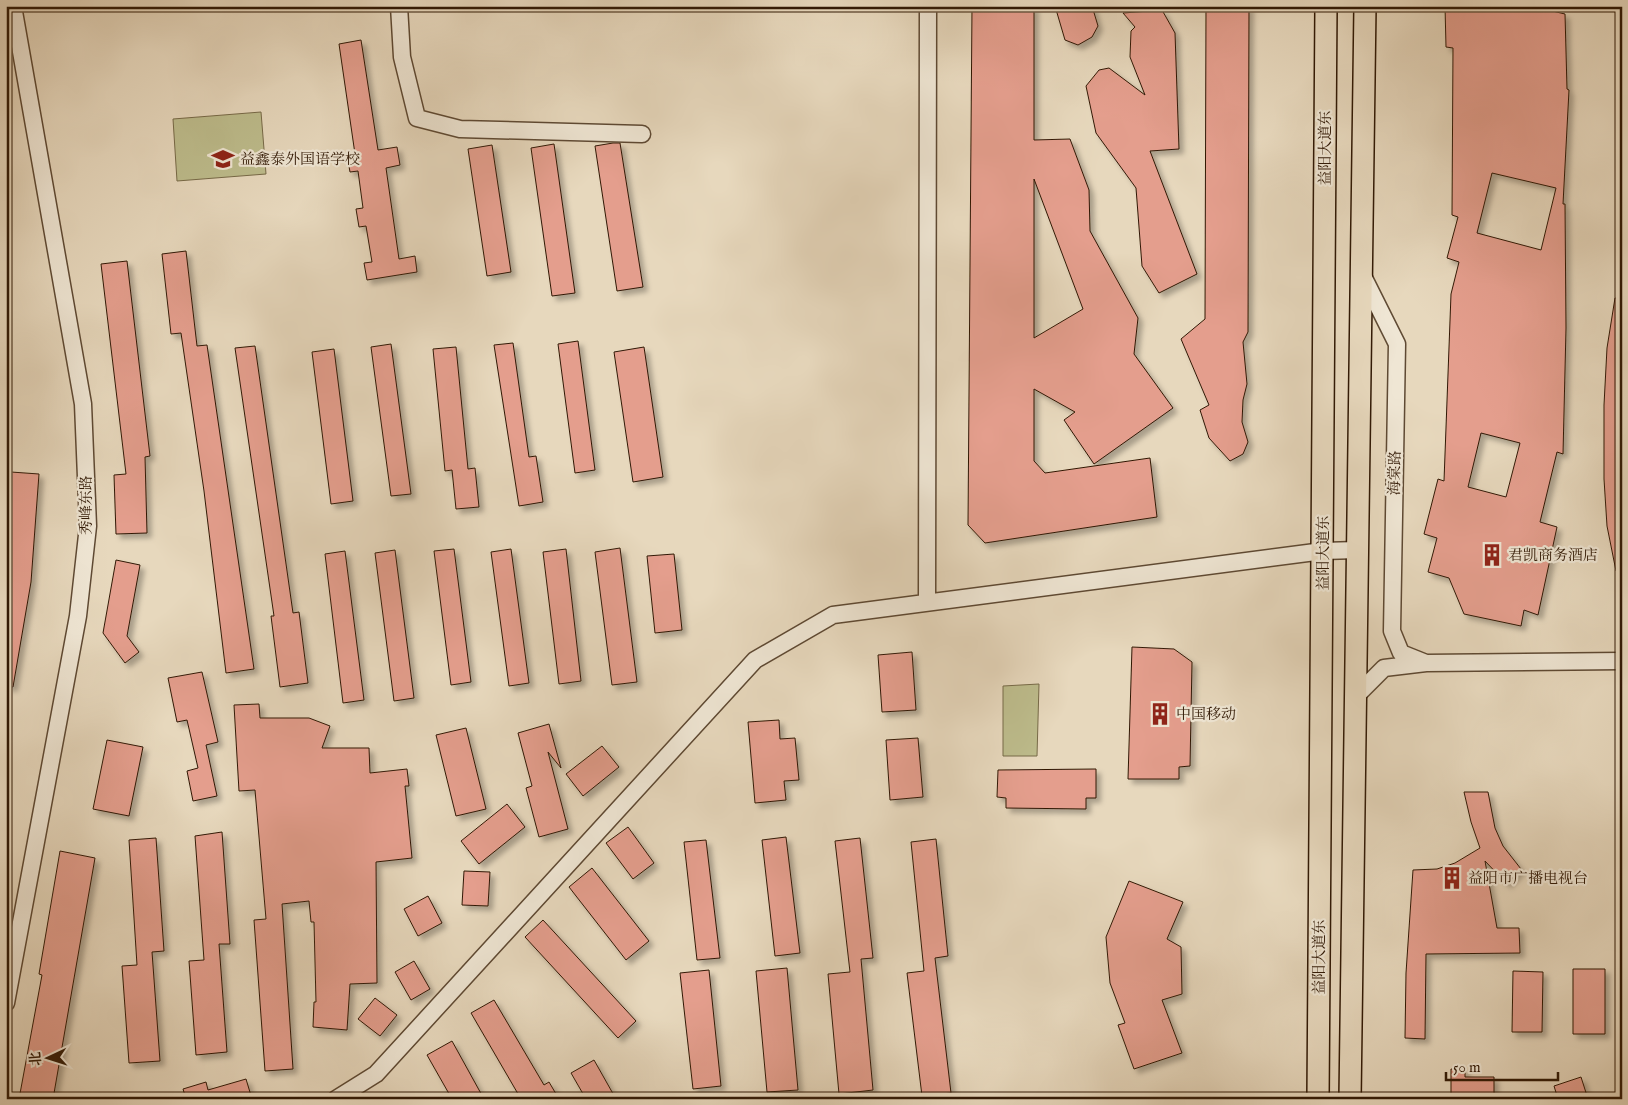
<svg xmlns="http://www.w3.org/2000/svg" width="1628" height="1105" font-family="'IM FELL English','Noto Serif SC',serif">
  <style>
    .pitch { fill: #bdbc8c; stroke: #776a48 }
    .building { fill: #e49e8d; stroke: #311905; fill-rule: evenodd; filter: url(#shadow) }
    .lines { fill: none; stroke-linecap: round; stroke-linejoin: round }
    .minor-casing { stroke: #5e4933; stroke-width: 19 }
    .major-casing { stroke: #311905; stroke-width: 24 }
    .minor { stroke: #efe6d4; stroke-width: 16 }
    .major { stroke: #e7d8bd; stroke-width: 21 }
    .labels { text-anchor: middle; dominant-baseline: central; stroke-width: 4.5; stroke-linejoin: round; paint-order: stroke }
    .street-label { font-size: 15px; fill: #311905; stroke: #efe6d4 }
    .poi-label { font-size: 15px; fill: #311905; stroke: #efe6d4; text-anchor: start }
  </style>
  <defs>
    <filter id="shadow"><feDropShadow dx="4.5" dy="4.5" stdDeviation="2.5" flood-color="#0004"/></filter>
  </defs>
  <rect width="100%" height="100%" fill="#e7d8bd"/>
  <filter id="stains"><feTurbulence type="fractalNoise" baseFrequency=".004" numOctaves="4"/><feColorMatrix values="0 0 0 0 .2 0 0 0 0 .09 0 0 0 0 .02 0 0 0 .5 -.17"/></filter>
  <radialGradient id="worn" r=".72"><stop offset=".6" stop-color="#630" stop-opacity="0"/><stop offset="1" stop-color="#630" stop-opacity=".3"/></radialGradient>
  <path class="pitch" d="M261 112 266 174 177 181 173 119Z
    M1039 684 1037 756H1003V686Z"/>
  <path class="building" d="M972 6H1034V140L1070 139 1089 190 1090 231 1138 318 1134 354 1173 408 1094 464 1064 420 1075 412 1034 389V461L1045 473 1150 458 1157 517 985 543 968 525ZM1034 179 1083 309 1034 338Z
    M1055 6H1092L1098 26 1092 37 1078 45 1065 40Z
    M1206 6H1249L1248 332 1243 342 1247 384 1243 400 1242 422 1248 442 1243 454 1230 461 1209 438 1200 410 1209 405 1181 339 1205 319Z
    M1445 6H1531L1565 14 1567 89 1569 90 1563 204H1565L1566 328 1563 454 1557 452 1540 522 1557 527 1538 615 1524 610 1521 626 1464 614 1449 578 1428 572 1437 538 1424 534 1438 479 1444 481 1451 294 1459 262 1447 258 1458 217 1452 215 1453 48 1446 47ZM1492 173 1556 188 1541 250 1477 233ZM1481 433 1520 443 1506 497 1468 487Z
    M1162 10 1175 33 1179 149 1150 151 1197 274 1159 293 1142 266 1136 188 1096 133 1086 86 1099 70 1109 68 1145 95 1130 57 1131 31 1135 27 1123 13Z
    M361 40 378 150 397 147 400 165 386 168 399 259 415 256 417 272 367 280 364 263 372 262 366 226 359 227 356 209 363 208 358 171 350 172 347 155 355 154 339 44Z
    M613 143H620L643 287 617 291 595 146Z
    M554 144 575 293 552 296 531 148Z
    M492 145 511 272 487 276 468 149Z
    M186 251 197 346 207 345 254 669 226 673 204 491 181 333 171 334 162 254Z
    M127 261 150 456 145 457 147 533 116 534 114 475 126 474 101 264Z
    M1615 298 1622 299V571H1616L1607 526 1604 479V405L1607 348Z
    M578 341 595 470 575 473 558 344Z
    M513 343 529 457 536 456 543 502 519 506 494 345Z
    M391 344 411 494 391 496 371 347Z
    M255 346 293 613 299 612 308 683 280 687 271 616H274L235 348Z
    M456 347 468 469 475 468 479 507 456 509 452 470 445 471 433 349Z
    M644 347 663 477 633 482 614 352Z
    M334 349 353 501 331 504 312 352Z
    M11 472 39 474 31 582 13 687 6 686V539Z
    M620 548 637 682 612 685 595 552Z
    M454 549 471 682 451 685 434 551Z
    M511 549 529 683 509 686 491 552Z
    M566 549 581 681 559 684 543 552Z
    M395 550 414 698 394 701 375 553Z
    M345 551 364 700 343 703 325 554Z
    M674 554 682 630 655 633 647 556Z
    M116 560 140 565 127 636 139 652 125 663 103 633Z
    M1132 647 1174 649 1192 662 1190 766 1179 767V779H1128Z
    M912 652 916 710 882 712 878 655Z
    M202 672 218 742 206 745 217 796 193 801 187 771 198 768 187 720 177 722 168 678Z
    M259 704 260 718H309L330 726 322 748H369L370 773 407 769 409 786H405L412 858 376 862 377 983 350 984 347 1030 313 1027 314 1002H316L314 922H311L309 901 282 904 293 1069 265 1071 254 920 266 919 255 790 239 791 234 705Z
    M779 720 780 739 795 738 799 780 784 781 786 800 755 803 748 722Z
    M549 724 561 768 548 752 568 829 539 837 526 788 532 786 518 733Z
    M466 728 486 809 456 816 436 735Z
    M918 738 923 797 890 800 886 740Z
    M107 740 143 747 129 816 93 809Z
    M602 746 619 767 583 796 566 774Z
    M1096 769V798H1086V809L1006 808V798L997 797 998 770Z
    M1464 792H1488L1495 828 1503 846 1521 869 1507 884 1485 861 1497 928H1519L1520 953 1426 954 1425 1039 1405 1038 1406 973 1413 870 1437 869 1455 863 1480 848 1471 822Z
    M507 804 525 827 479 864 461 841Z
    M628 827 654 863 633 879 606 843Z
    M222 832 230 944H219L227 1052 196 1055 189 961 204 960 195 836Z
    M786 837 800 953 775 956 762 840Z
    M156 838 164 951 152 952 160 1061 129 1063 122 966 137 965 129 840Z
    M860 838 873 958 861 959 873 1090 839 1094 828 974 850 972 835 841Z
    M936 839 948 956 935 958 951 1093 922 1096 907 973 924 971 911 842Z
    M706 840 720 958 697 960 684 842Z
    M60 851 95 858 53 1099H19L42 975 39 974Z
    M592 868 649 941 626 960 569 887Z
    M464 871 490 872 488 906 462 905Z
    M1129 881 1183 902 1167 939 1181 947 1182 994 1162 1000 1182 1053 1134 1069 1118 1025 1125 1023 1110 983 1106 937Z
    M428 896 442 923 418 936 404 909Z
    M543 920 636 1021 618 1038 525 937Z
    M414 961 430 989 411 1000 395 972Z
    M787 968 798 1090 767 1092 756 971Z
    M1573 969H1605V1034H1573Z
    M709 970 721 1086 693 1089 680 973Z
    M1513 971 1543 972 1542 1032H1512Z
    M375 998 397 1015 380 1036 358 1019Z
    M494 1000 544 1085 549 1082 559 1099H521L471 1013Z
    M452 1041 484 1099H452L427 1055Z
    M594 1060 616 1099H586L571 1073Z
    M1451 1069H1465V1077H1494V1099H1451Z
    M1581 1077 1588 1099H1558L1554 1086Z
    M246 1079 252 1099H186L183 1089 206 1082 208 1090Z"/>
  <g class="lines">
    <defs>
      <path id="minor" d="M399 6 402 57 417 118 460 129 642 134
        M1362 274 1397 344 1392 631 1401 653 1426 663
        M927 602 928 6
        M1355 697 1384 668 1426 663 1622 661
        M6 1003 78 616 88 526 83 404 13 6
        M336 1099 376 1074 755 660 833 615 1323 551 1357 550"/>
      <path id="major" d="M1318 1099 1326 6
        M1350 1099 1365 6"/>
    </defs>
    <use href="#minor" class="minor-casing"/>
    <use href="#major" class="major-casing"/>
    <use href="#minor" class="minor"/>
    <use href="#major" class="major"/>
  </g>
  <defs>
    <symbol id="school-bare" viewBox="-9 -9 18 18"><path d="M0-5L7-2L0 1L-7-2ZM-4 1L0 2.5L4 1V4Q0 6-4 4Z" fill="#8f2418" stroke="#efe6d4" stroke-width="2.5" paint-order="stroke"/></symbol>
    <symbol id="building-bare" viewBox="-9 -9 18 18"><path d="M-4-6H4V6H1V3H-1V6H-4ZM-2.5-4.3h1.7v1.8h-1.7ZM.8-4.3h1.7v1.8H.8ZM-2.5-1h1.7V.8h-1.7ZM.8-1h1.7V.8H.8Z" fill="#8f2418" stroke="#efe6d4" stroke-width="2.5" paint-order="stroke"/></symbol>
  </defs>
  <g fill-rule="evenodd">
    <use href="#school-bare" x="207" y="143" width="32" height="32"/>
    <use href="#building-bare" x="1476" y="539" width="32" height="32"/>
    <use href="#building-bare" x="1144" y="698" width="32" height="32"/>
    <use href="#building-bare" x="1436" y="862" width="32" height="32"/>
  </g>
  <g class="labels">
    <g class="street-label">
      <text transform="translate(1325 148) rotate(-90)">益阳大道东</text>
      <text transform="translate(1395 473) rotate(-89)">海棠路</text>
      <text transform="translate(86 505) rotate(-90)">秀峰东路</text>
      <text transform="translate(1323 553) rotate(-90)">益阳大道东</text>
      <text transform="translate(1319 957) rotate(-90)">益阳大道东</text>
    </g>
    <g class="poi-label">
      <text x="240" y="159">益鑫泰外国语学校</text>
      <text x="1508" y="555">君凯商务酒店</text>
      <text x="1176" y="714">中国移动</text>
      <text x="1468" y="878">益阳市广播电视台</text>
    </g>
  </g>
  <rect width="1628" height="1105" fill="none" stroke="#e7d8bd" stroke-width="25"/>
  <rect x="8" y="8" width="1613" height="1090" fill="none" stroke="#311905" stroke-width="2.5"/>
  <rect x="12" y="12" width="1603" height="1080" fill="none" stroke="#311905"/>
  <g transform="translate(48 1058) rotate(266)" stroke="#efe6d4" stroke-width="4" paint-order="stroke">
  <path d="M0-4L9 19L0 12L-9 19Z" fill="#311905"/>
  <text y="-8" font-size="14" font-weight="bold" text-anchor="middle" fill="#311905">北</text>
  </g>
  <path d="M1446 1072v8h112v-8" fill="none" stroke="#311905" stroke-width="2.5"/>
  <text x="1453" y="1072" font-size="15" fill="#311905" stroke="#efe6d4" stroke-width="4" paint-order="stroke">50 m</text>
  <rect width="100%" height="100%" filter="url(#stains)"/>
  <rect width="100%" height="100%" fill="url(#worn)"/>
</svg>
